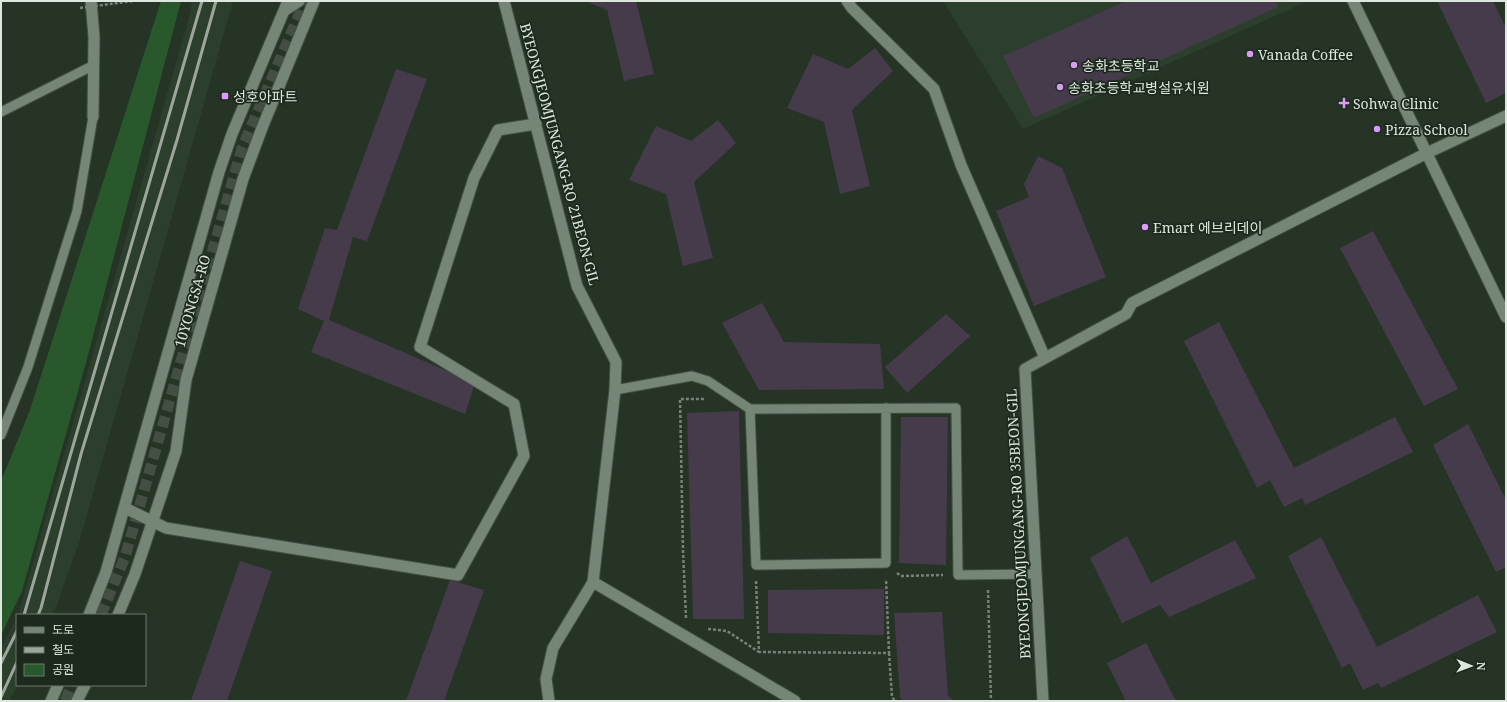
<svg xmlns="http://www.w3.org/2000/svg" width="1507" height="702" font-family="'Noto Serif','Noto Sans KR',serif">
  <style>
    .built { fill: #2c3e2c }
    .green { fill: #2a582d }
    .building { fill: #463b4b }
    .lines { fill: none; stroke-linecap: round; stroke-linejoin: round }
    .tertiary-tunnel { stroke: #424f42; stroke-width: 11; stroke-dasharray: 11 5.5; stroke-linecap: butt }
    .service-casing { stroke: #455045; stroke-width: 11 }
    .minor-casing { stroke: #455045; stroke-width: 13 }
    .tertiary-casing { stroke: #455045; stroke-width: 13 }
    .path { stroke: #778377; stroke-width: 2.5; stroke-dasharray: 3 2; stroke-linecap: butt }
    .service { stroke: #768676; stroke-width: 9 }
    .minor { stroke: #768676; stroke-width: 11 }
    .tertiary { stroke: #768676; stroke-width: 11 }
    .rail { stroke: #9ca69c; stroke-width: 3 }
    .path-bridge { stroke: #778377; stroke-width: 2.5; stroke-dasharray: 3 2; stroke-linecap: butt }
    .poi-dot { fill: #da9af7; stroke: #1c2a1d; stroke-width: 1.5 }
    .labels { text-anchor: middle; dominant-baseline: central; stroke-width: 3.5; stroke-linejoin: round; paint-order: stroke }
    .poi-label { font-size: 14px; fill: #dee7de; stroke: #1c2a1d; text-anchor: start }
    .street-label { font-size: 14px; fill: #dee7de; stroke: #1c2a1d }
  </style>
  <rect width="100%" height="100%" fill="#263426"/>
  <path class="built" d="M192 1H233L79 543 53 615H18L190 14Z
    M943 1H1308L1023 129Z
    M17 617 18 685 9 701H1V648Z"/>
  <path class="green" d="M161 1H181L87 359 22 591 1 635V481L30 410Z"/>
  <path class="building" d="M585 1H636L654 74 624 81 607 10Z
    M1126 1H1276L1278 7 1034 118 1003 56Z
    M1437 1H1493L1506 28V93L1486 103Z
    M875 48 893 71 852 110 870 186 840 194 824 122 787 108 813 54 848 69Z
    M396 69 427 79 367 241 353 237 329 320 475 383 465 414 311 352 324 321 298 309 325 228 337 230Z
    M718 120 736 143 694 182 713 258 683 266 666 194 629 180 656 126 691 141Z
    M1038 156 1062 168 1106 277 1034 306 996 211 1029 197 1024 184Z
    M1373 231 1458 389 1424 406 1340 248Z
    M762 303 784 342 880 344 884 389 759 390 722 323Z
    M946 314 970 336 907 393 885 367Z
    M1219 322 1294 468 1395 417 1413 452 1305 505 1302 498 1284 507 1270 480 1257 488 1184 341Z
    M739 411 744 619H693L687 413Z
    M901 417H948L946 565 899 563Z
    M1468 424 1506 500V567L1496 572 1433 445Z
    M1127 536 1151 583 1235 540 1256 578 1169 617 1160 605 1122 623 1090 558Z
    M1321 537 1377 647 1478 595 1497 632 1381 688 1378 683 1363 690 1350 663 1342 668 1288 556Z
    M240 561 272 571 227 701H191Z
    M450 580 484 590 444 701H406Z
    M884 589V635L768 633V590Z
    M942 612 948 696 954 701H903L900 697 894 613Z
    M1146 643 1176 701H1126L1107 663Z"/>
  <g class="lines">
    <path class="tertiary-tunnel" d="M101 615 125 557 242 148 305 1
      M65 701 72 685"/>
    <defs>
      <path id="service" d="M1 112 94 65
        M615 390 692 376 708 381 750 409 956 408 958 575 1036 574
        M750 409 756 565 886 563V408
        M1 435 28 367 77 211 93 117"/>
      <path id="minor" d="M91 1 94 37 93 117
        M504 1 577 286 616 362 615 390 593 582 553 648 546 679 549 701
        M847 1 852 8 934 89 961 165 1045 358
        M285 10 299 1
        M125 508 166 528 458 575 524 456 514 404 420 347 474 178 498 130 536 124
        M593 582 795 701
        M1043 701 1025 369 1126 314 1132 303 1427 153 1506 116"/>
      <path id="tertiary" d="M1353 1 1506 317
        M89 615 106 572 219 172 232 134 288 1
        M118 615 135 574 176 451 186 380 243 179 262 128 314 1
        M51 701 58 685
        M77 701 85 685"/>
    </defs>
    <use href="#service" class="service-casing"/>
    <use href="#minor" class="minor-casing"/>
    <use href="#tertiary" class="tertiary-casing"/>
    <path class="path" d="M897 573 901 576 943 575
      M756 581 759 652 889 653 886 579
      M988 590 991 701
      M686 618 683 550 680 399H706
      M708 629 727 631 759 652
      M889 653 892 697 895 701"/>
    <use href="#service" class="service"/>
    <use href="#minor" class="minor"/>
    <use href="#tertiary" class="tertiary"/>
    <path class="rail" d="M24 615 202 1
      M38 615 41 608 81 454 177 140 216 1
      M1 663 17 631
      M1 697 17 662"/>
    <path class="path-bridge" d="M80 8 133 1"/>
  </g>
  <g class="poi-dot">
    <circle cx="1250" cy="54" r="4"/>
    <circle cx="1074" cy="65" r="4"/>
    <circle cx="1060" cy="87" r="4"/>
    <rect x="221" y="92" width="8" height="8" rx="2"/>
    <path d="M1342 97h4v4h4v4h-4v4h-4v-4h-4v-4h4z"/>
    <circle cx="1377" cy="129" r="4"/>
    <circle cx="1145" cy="227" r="4"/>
  </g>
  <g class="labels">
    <g class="poi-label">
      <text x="1258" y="54">Vanada Coffee</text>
      <text x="1082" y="65">송화초등학교</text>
      <text x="1068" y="87">송화초등학교병설유치원</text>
      <text x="233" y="96">성호아파트</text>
      <text x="1353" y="103">Sohwa Clinic</text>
      <text x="1385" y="129">Pizza School</text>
      <text x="1153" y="227">Emart 에브리데이</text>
    </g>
    <g class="street-label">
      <text transform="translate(560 154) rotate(75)">BYEONGJEOMJUNGANG-RO 21BEON-GIL</text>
      <text transform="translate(192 301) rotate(-74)">10YONGSA-RO</text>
      <text transform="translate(1018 524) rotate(-93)">BYEONGJEOMJUNGANG-RO 35BEON-GIL</text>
    </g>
  </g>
  <rect width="1507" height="702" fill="none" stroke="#dee7de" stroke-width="4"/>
  <rect x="16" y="614" width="130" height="72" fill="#1c2a1d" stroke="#6a766a"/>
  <rect x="24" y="627" width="20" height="6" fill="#768676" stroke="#6a766a"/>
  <text x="52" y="634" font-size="12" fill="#dee7de">도로</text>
  <rect x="24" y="647" width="20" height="6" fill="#9ca69c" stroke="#6a766a"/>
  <text x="52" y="654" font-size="12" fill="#dee7de">철도</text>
  <rect x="24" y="664" width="20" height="12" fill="#2a582d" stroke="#6a766a"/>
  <text x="52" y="674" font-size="12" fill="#dee7de">공원</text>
  <g transform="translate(1471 666) rotate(91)" stroke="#1c2a1d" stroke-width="3" paint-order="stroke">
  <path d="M0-3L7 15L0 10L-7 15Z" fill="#dee7de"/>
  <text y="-6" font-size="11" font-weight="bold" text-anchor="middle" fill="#dee7de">N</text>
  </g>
</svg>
